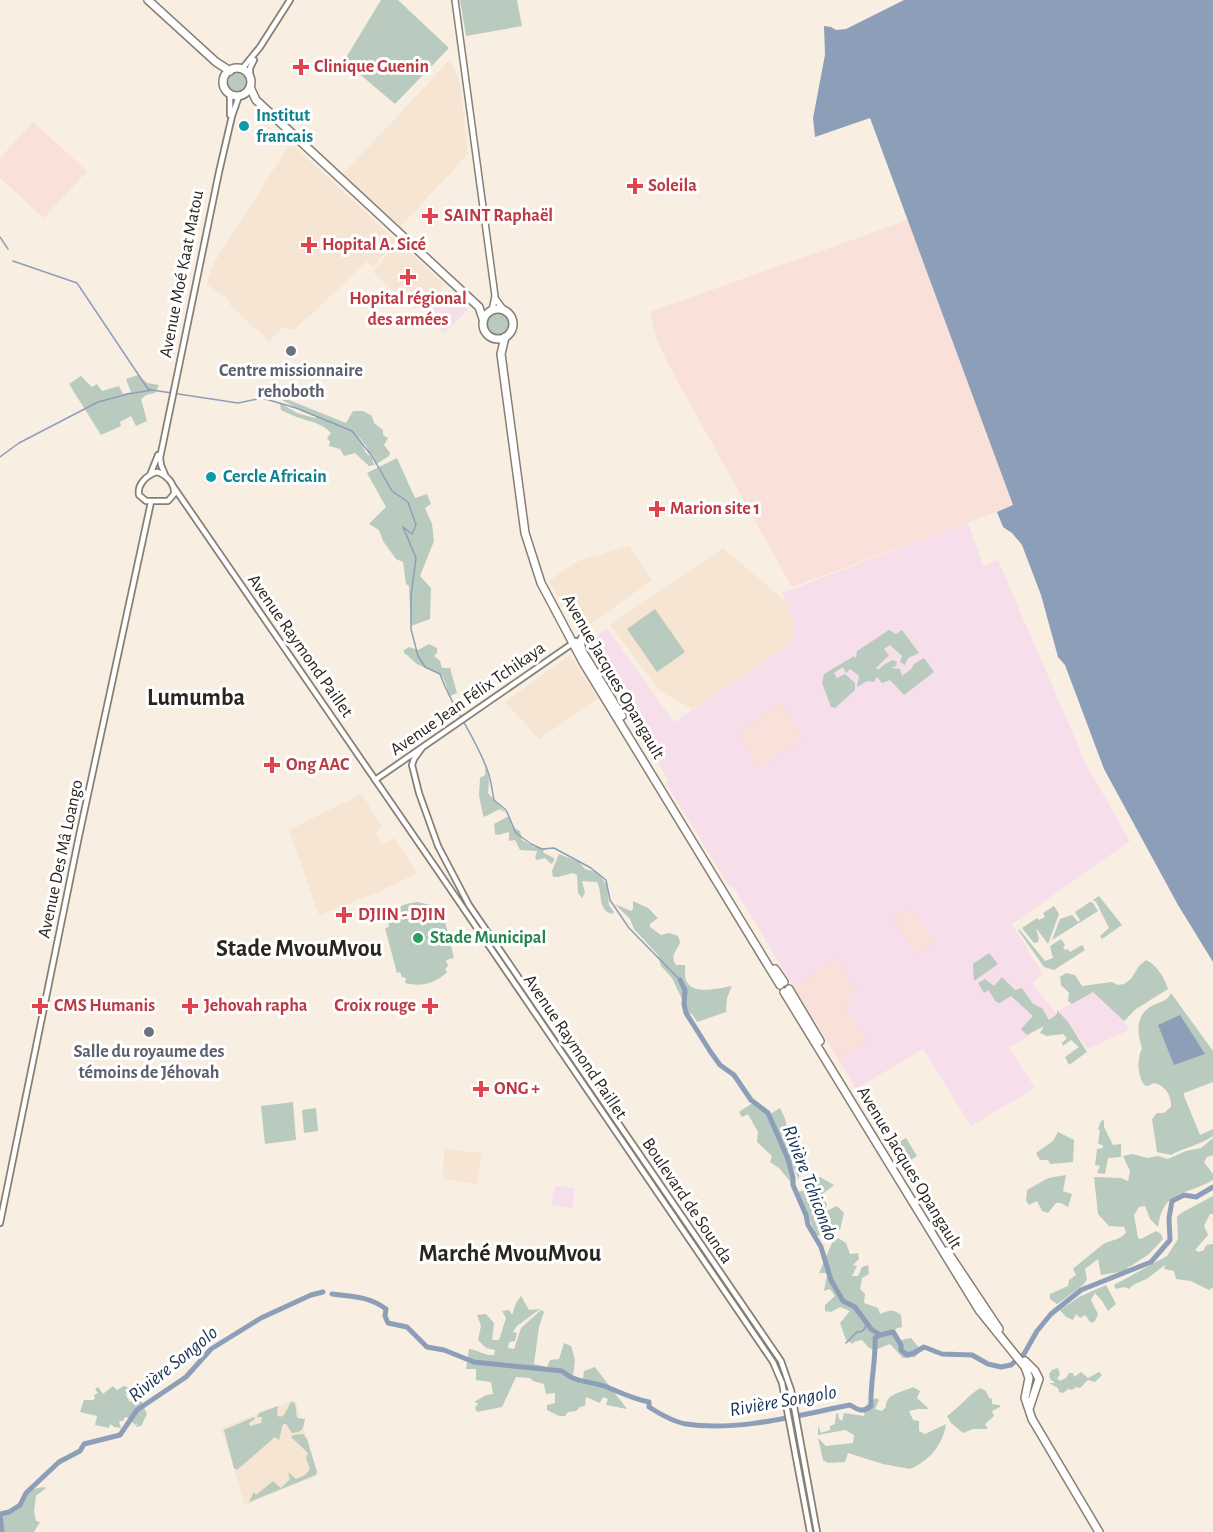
<svg xmlns="http://www.w3.org/2000/svg" width="1213" height="1532" font-family="'Alegreya Sans',sans-serif">
  <style>
    .commercial { fill: #f6dfeb }
    .industrial { fill: #f9e0d9 }
    .built { fill: #f5e5d2 }
    .green { fill: #b8cbbe }
    .water { fill: #8d9fb8 }
    .lines { fill: none; stroke-linecap: round; stroke-linejoin: round }
    .stream { stroke: #8d9fb8; stroke-width: 1.5 }
    .river { stroke: #8d9fb8; stroke-width: 5 }
    .secondary-casing { stroke: #887f74; stroke-width: 8 }
    .primary-casing { stroke: #887f74; stroke-width: 8 }
    .highway-casing { stroke: #887f74; stroke-width: 10 }
    .secondary { stroke: #fff; stroke-width: 4.5 }
    .primary { stroke: #fff; stroke-width: 5 }
    .highway { stroke: #fff; stroke-width: 7 }
    .health-dot { fill: #e0444e; stroke: #fff; stroke-width: 2 }
    .culture-dot { fill: #0f9aa8; stroke: #fff; stroke-width: 2 }
    .worship-dot { fill: #6b7280; stroke: #fff; stroke-width: 2 }
    .leisure-dot { fill: #2e9e5b; stroke: #fff; stroke-width: 2 }
    .labels { text-anchor: middle; dominant-baseline: central; stroke-width: 6; stroke-linejoin: round; paint-order: stroke }
    .health-label { font-size: 18px; font-weight: bold; fill: #be3a42; stroke: #fff; text-anchor: start }
    .culture-label { font-size: 18px; font-weight: bold; fill: #0d838f; stroke: #fff; text-anchor: start }
    .street-label { font-size: 18px; fill: #292520; stroke: #fff }
    .worship-label { font-size: 18px; font-weight: bold; fill: #5b616d; stroke: #fff }
    .leisure-label { font-size: 18px; font-weight: bold; fill: #27864d; stroke: #fff; text-anchor: start }
    .water-label { font-size: 20px; font-style: italic; fill: #173255; stroke: #fff }
    .district-label { font-size: 24px; font-weight: bold; fill: #292520; stroke: #fff }
  </style>
  <rect width="100%" height="100%" fill="#f9eee2"/>
  <path class="commercial" d="M449 290 468 309 445 333 424 319Z
    M968 522 983 566 998 560 1087 766 1130 841 1012 924 1043 974 1032 983 1056 1013 1102 985 1129 1030 1088 1049 1061 1015 1009 1048 1035 1088 971 1126 923 1049 856 1089 732 885 729 886 666 783 669 781 585 644 607 628 674 722 794 641V624L782 593Z
    M555 1186 575 1188 572 1208 551 1205Z"/>
  <path class="industrial" d="M33 122 87 171 44 218 0 178V158Z
    M908 220 1013 506 792 587 668 364 657 340 650 312Z
    M782 703 804 738 757 768 739 733Z
    M909 907 935 944 916 955 892 918Z
    M836 957 857 991 846 998 849 1003 845 1006 868 1042 840 1059 794 988Z"/>
  <path class="built" d="M449 61 459 78 468 154 400 227 343 174Z
    M294 146 396 241 373 267 368 262 364 263 348 280 294 330 283 327 269 341 229 304 230 301 207 284 214 263 288 147Z
    M398 242 444 284 428 304 416 309 407 305 374 273V270Z
    M629 546 652 580 578 633 549 581 578 561Z
    M723 548 785 601 794 624V641L692 709 660 691 610 625Z
    M570 655 598 699 539 739 505 702Z
    M362 794 382 827 375 833 382 844 394 838 417 873 376 893 319 915 289 830Z
    M444 1149 482 1153 477 1184 443 1179Z
    M295 1399 318 1475 245 1505 221 1428Z"/>
  <path class="green" d="M381 0H398L449 48 395 104 344 61Z
    M460 0H517L522 26 466 36Z
    M225 82a12 12 0 1 1 24 0a12 12 0 1 1-24 0Z
    M484 324a14 14 0 1 1 28 0a14 14 0 1 1-28 0Z
    M138 375 147 383 159 385 155 393 146 395 141 399 147 421 136 426 131 416 120 422 121 426 101 435 69 384 81 376 92 387 97 384 102 391 119 386 123 394 131 392 126 379Z
    M284 398 346 423 353 411H363L372 416 374 423 383 430V435L388 438 384 445 390 453 389 456 375 465 373 455 368 453 367 447 358 436 366 453 372 457 374 465 369 466 355 453 344 456 340 449 329 446 330 442 327 438 331 433C322 423 311 422 300 418 294 417 287 412 281 410L280 403 297 413 315 418 318 416 300 410 282 400Z
    M397 458 415 498 427 494 431 504 425 508 432 524 434 541 420 576 431 588 430 619 411 626 409 586 406 584 403 562 396 559 383 541 379 530 369 524 386 507 367 473Z
    M655 609 685 652 657 672 627 629Z
    M889 630 896 634 902 630 919 653 908 658 905 665 900 662 902 656 890 645 884 649 889 655 876 668 878 670 885 664 893 660 897 662 896 666 891 668 900 669 902 676 911 669 914 664 924 658 934 672 904 695 890 680 882 683 877 677 874 682 867 681 857 687 859 676 850 669 846 673 843 667 834 673 837 678 845 674 855 683V690L835 708 831 707 822 683 824 674 854 656 856 658 857 651Z
    M429 644 437 648V653L434 656 440 661 442 668H450L457 693 450 696C440 668 444 675 419 665 414 663 409 656 404 653V650L409 647 418 650Z
    M486 764 489 781 488 793 507 814 500 809 484 817 483 815 479 795 480 778 485 775Z
    M509 816 513 828 520 831 522 840 534 847 547 849 543 851 544 853 554 858V861L551 864 545 858 537 860 535 858 537 851 520 850 515 840 509 841V832L498 835 495 834 494 824Z
    M559 854 579 862 585 869 597 872 601 876 607 886 609 905 614 912 612 914C597 910 603 893 597 882L582 881 585 893 582 898 578 893 577 875 573 873 558 877H553L552 871Z
    M1099 896 1122 925 1102 939 1100 936 1109 928 1096 902 1093 900Z
    M633 901 648 908 658 918 650 924V927L661 935 669 933 678 936 680 942C678 950 669 955 676 965H685C686 969 684 976 686 980 692 996 719 988 732 986L727 998 726 1012 697 1022 692 1014 685 1013 682 999 672 978 661 966 658 955 634 929 630 919 615 904 631 911 633 909Z
    M417 902 431 905 430 908 434 909 435 915 443 913 454 958 446 960 448 966 445 969 447 972C435 984 421 987 405 983L406 978 402 977 400 972 397 973 385 928 389 927 388 921 390 918 388 915C397 906 405 904 417 902Z
    M1090 902 1093 903 1098 911 1052 940 1060 919 1072 915 1078 922 1080 920 1075 912Z
    M1054 906 1059 914 1048 944 1036 928 1039 939 1038 942 1034 943 1022 928 1037 918 1039 920 1045 917 1043 913Z
    M1019 929 1045 961 1053 958 1050 946 1061 939 1065 945 1063 947 1065 950 1068 949 1070 952 1082 945 1085 950 1054 970 1044 967 1018 930Z
    M989 953 998 964 974 981 973 964Z
    M1146 960C1157 965 1164 977 1168 989L1136 1009 1124 1021 1093 992 1072 1004 1068 1001 1069 993 1061 985 1060 977 1066 973 1075 975 1082 986 1112 982 1118 985 1124 984 1131 979 1139 966Z
    M1002 977 1015 990 1022 988 1033 1004 1042 1008 1049 1020 1057 1014V1010L1068 1022 1087 1052 1069 1065 1065 1057 1079 1047 1071 1040 1063 1046 1062 1043 1067 1038 1063 1034 1047 1036 1040 1033 1044 1026 1027 1035 1021 1029 1033 1016 1011 996 1000 1003 996 1002 989 991 990 989 984 993 978 983 985 979 994 986Z
    M1171 993 1213 1051V1082L1184 1093V1096L1200 1135 1213 1129V1136C1198 1146 1186 1147 1171 1155L1157 1152 1152 1119 1157 1113H1164L1171 1107C1172 1096 1165 1085 1154 1083L1148 1086 1144 1085C1137 1074 1137 1059 1142 1048 1136 1030 1136 1012 1156 1004 1163 1001 1167 1001 1171 993Z
    M293 1102 296 1140 265 1144 261 1106Z
    M751 1104 765 1107 766 1111 770 1114 780 1108C784 1117 790 1126 784 1134L787 1141 800 1152 799 1180 771 1118 767 1116 793 1175 794 1186 779 1168 770 1162 772 1156 757 1142 758 1132 748 1114 742 1117 739 1112Z
    M316 1108 318 1131 304 1133 302 1110Z
    M1104 1120V1127L1113 1145 1121 1144V1157L1108 1158 1105 1174 1097 1173 1100 1166 1095 1165 1097 1149 1103 1148V1146L1098 1143 1100 1130 1098 1129 1101 1121Z
    M1058 1132 1074 1140 1073 1162 1050 1164 1048 1160H1040L1036 1153 1053 1141Z
    M906 1138 917 1156 904 1164 895 1154 897 1153 893 1146Z
    M1213 1138V1155L1207 1157 1204 1162 1213 1174V1180C1186 1196 1163 1189 1158 1227L1150 1219 1145 1206 1139 1207 1134 1215 1138 1238 1141 1239 1156 1231 1161 1234 1163 1239 1149 1254 1131 1266 1128 1267 1125 1271 1101 1275 1098 1259 1085 1269 1087 1279 1084 1284 1059 1303 1057 1304 1050 1299V1294L1068 1286 1069 1280 1076 1275 1073 1269C1075 1267 1103 1244 1105 1243 1113 1240 1122 1239 1126 1232L1124 1227 1109 1226 1098 1214 1094 1177 1121 1178 1128 1181 1130 1171 1123 1156 1133 1154 1147 1158 1158 1156 1168 1159 1186 1151 1201 1148Z
    M1066 1175 1063 1191 1072 1194 1068 1207 1061 1203H1056L1048 1213 1042 1211 1037 1201 1029 1205 1026 1201 1027 1190 1048 1178Z
    M820 1177 834 1185 820 1196 827 1204 824 1212 837 1206 844 1213 840 1230 816 1236 806 1210 796 1192 812 1189 813 1181Z
    M1213 1196V1214H1210L1204 1226 1208 1235 1195 1250 1199 1252 1204 1250 1206 1245 1213 1244V1287L1209 1290 1191 1281 1176 1279 1174 1271 1164 1269 1165 1265C1159 1269 1154 1274 1148 1278 1141 1282 1134 1283 1129 1289L1124 1287 1116 1289 1114 1285 1167 1256 1178 1239 1177 1217 1181 1213Z
    M838 1238 846 1243 850 1254 858 1253 859 1259 853 1265 857 1266 852 1276H858L862 1267 868 1265 869 1274 862 1278 860 1289 865 1294 864 1303 878 1308 880 1314C888 1311 893 1308 901 1315L902 1327 895 1329 901 1340 911 1338 921 1350 915 1357 903 1358 890 1344 875 1350 869 1348 862 1340 854 1342 853 1344 846 1340 840 1323 850 1311 840 1307 831 1312 825 1311V1305L835 1296 830 1289 824 1291 827 1275 826 1273H819L832 1243Z
    M1106 1285 1116 1304 1108 1311 1102 1301 1095 1293 1091 1300 1098 1314 1095 1321 1091 1323 1085 1315 1080 1318 1076 1314 1073 1320 1066 1317 1060 1310 1079 1297Z
    M521 1296 529 1310 540 1309 517 1326 513 1332 517 1333 515 1341 509 1342 508 1348 514 1349 521 1328 541 1310 544 1312 539 1327 534 1364 547 1367 550 1360 559 1359 564 1343 571 1346 575 1360 573 1376 583 1379 584 1371 595 1367 627 1409 606 1405 608 1399 603 1397 600 1403 586 1397 585 1406 580 1407 576 1411 568 1412 565 1416H559L547 1410V1405L555 1403V1393L546 1394 544 1384 533 1381 530 1378 516 1377 502 1407 477 1412 475 1408 478 1403 474 1402 486 1395 493 1394 491 1382 476 1380V1369H466L469 1349C478 1350 485 1356 494 1355L495 1350 486 1348 478 1340 481 1326 477 1315 486 1314 494 1323 492 1340H499L506 1318 502 1311 509 1310 512 1315 516 1303Z
    M1058 1368 1060 1375 1057 1378 1060 1381 1066 1378 1069 1373H1073L1074 1377 1081 1372 1088 1378 1099 1372 1102 1375 1095 1382 1088 1380 1080 1388 1076 1387 1072 1390 1068 1389 1063 1393 1059 1392 1058 1388 1049 1383H1055L1050 1379 1049 1374 1052 1370Z
    M113 1386 117 1390 124 1386 132 1389 133 1392 129 1395 125 1394 130 1402 136 1396H139L147 1414 141 1426 136 1427 137 1423 135 1425 131 1421 128 1423 129 1418 125 1417 123 1421H119L121 1428 114 1427 110 1424 109 1428 95 1425 97 1416 80 1412 84 1400H93L95 1398 94 1395 98 1393 95 1389 98 1387 103 1394Z
    M913 1387 920 1391 917 1398 929 1409H918L909 1411 913 1420 919 1421V1431L925 1434 946 1424C943 1445 929 1461 910 1469L883 1464 848 1453 845 1462 828 1463 823 1460 818 1438 826 1446 853 1443 854 1435 845 1430 818 1435V1426L821 1433 830 1430V1426L835 1424 836 1414 838 1413 839 1419 842 1421 844 1413 864 1416 866 1405 876 1398 879 1400 875 1409 882 1411 886 1407C886 1393 901 1393 913 1387Z
    M980 1388 986 1391 989 1398 992 1399V1404L1000 1405V1407L992 1411 994 1416 985 1424 988 1429H973L963 1433 951 1423 947 1416C960 1407 967 1396 980 1388Z
    M291 1402 295 1403 297 1418 305 1419C303 1429 303 1432 292 1433L286 1424H283L279 1440 275 1437 237 1470 234 1468 224 1430 254 1417 255 1419 249 1423 250 1426 261 1423 262 1417H257L259 1413 278 1406 277 1415 280 1417 284 1415Z
    M303 1434 307 1439 317 1472 316 1475 249 1502 254 1492 256 1495 273 1481 281 1488 290 1479 288 1472 296 1479 305 1475 310 1469 306 1458 308 1453 291 1437 293 1435Z
    M44 1487 46 1488 36 1496 34 1512 36 1521 40 1522 34 1532H0V1513L18 1506C29 1492 24 1490 44 1487Z"/>
  <path class="water" d="M904 0H1213V962L1178 905 1104 769 1065 665 1058 657 1041 595 1022 545 1012 533 1003 527 997 512 1013 505 870 118 815 137 813 118 825 55 824 26 831 27 836 30 846 29Z
    M1180 1015 1205 1054 1174 1065 1158 1025Z"/>
  <g class="lines">
    <path class="stream" d="M0 237 8 249
      M13 261 77 283 148 389H150
      M0 457 19 443 98 402 128 394 152 390 238 403 262 398 296 408 352 431 372 456 392 491 408 502 416 525 412 534 403 527 416 558 411 596V629L418 656 425 667 440 674C452 708 476 737 488 772 491 780 492 790 494 800L506 810 516 833 531 844 542 849 554 848 591 868 606 880 610 900 629 928 680 980
      M846 1343 857 1332C864 1332 864 1329 867 1324"/>
    <path class="river" d="M680 980 685 990 684 1004 686 1013 710 1051 720 1065 734 1075 751 1100 768 1113 788 1159 793 1178V1185L806 1215 808 1225 821 1247 831 1280 843 1301 855 1307 871 1329 880 1335
      M332 1294C352 1296 370 1297 386 1309L385 1316 388 1323 407 1327 427 1347 444 1350 474 1362 562 1371C575 1383 591 1381 607 1387 621 1393 633 1399 649 1402V1407C660 1414 674 1422 686 1424 738 1432 799 1415 850 1405 858 1410 863 1413 871 1406 870 1383 876 1361 875 1338L880 1335 893 1332 901 1345V1350L907 1355 914 1353 924 1347 942 1354 972 1355 988 1364 1001 1367 1011 1365 1024 1354 1037 1331 1051 1314 1081 1290 1151 1262 1170 1240 1169 1218 1172 1201 1184 1195 1196 1197 1213 1187
      M0 1514 9 1512 20 1505 26 1493 59 1462 80 1451 84 1444 120 1435 137 1410 186 1377 211 1349 261 1318 311 1295 323 1292
      M0 1514 2 1532"/>
    <defs>
      <path id="secondary" d="M242 69 260 47 290 0
        M250 77V68L254 60
        M230 115V94
        M157 472C167 475 175 484 174 494L168 501H146L139 495C137 484 147 475 157 472Z
        M150 475 158 455
        M166 477 161 465 160 458 219 172 232 116 239 96
        M173 486 438 871 773 1362 782 1383 810 1532
        M422 748 414 759 412 765 419 793 438 846 469 905 781 1361 791 1390 817 1532
        M375 780 576 641
        M0 1223 79 836 151 502"/>
      <path id="primary" d="M455 0 495 296 492 310
        M495 298 503 309"/>
      <path id="highway" d="M148 0 216 62 230 71
        M223 82a14 14 0 1 1 28 0a14 14 0 1 1-28 0Z
        M250 87 256 100 479 307 483 319
        M483 324a15 15 0 1 1 30 0a15 15 0 1 1-30 0Z
        M505 337 501 354 525 533 541 583 584 664 780 985
        M579 646 622 716
        M582 650 580 642 585 634
        M775 969 784 982
        M789 989 820 1041
        M784 992 979 1310 1025 1367 1029 1378 1025 1398 1032 1419 1099 1532
        M947 1251 999 1329
        M1025 1361 1035 1371 1039 1379 1029 1409"/>
    </defs>
    <use href="#secondary" class="secondary-casing"/>
    <use href="#primary" class="primary-casing"/>
    <use href="#highway" class="highway-casing"/>
    <use href="#secondary" class="secondary"/>
    <use href="#primary" class="primary"/>
    <use href="#highway" class="highway"/>
  </g>
  <g class="health-dot">
    <path d="M298 58h6v6h6v6h-6v6h-6v-6h-6v-6h6z"/>
    <path d="M632 177h6v6h6v6h-6v6h-6v-6h-6v-6h6z"/>
    <path d="M427 207h6v6h6v6h-6v6h-6v-6h-6v-6h6z"/>
    <path d="M306 236h6v6h6v6h-6v6h-6v-6h-6v-6h6z"/>
    <path d="M405 268h6v6h6v6h-6v6h-6v-6h-6v-6h6z"/>
    <path d="M654 500h6v6h6v6h-6v6h-6v-6h-6v-6h6z"/>
    <path d="M269 756h6v6h6v6h-6v6h-6v-6h-6v-6h6z"/>
    <path d="M341 906h6v6h6v6h-6v6h-6v-6h-6v-6h6z"/>
    <path d="M37 997h6v6h6v6h-6v6h-6v-6h-6v-6h6z"/>
    <path d="M187 997h6v6h6v6h-6v6h-6v-6h-6v-6h6z"/>
    <path d="M427 997h6v6h6v6h-6v6h-6v-6h-6v-6h6z"/>
    <path d="M478 1080h6v6h6v6h-6v6h-6v-6h-6v-6h6z"/>
  </g>
  <g class="culture-dot">
    <circle cx="244" cy="126" r="6"/>
    <circle cx="211" cy="477" r="6"/>
  </g>
  <g class="worship-dot">
    <circle cx="291" cy="351" r="6"/>
    <circle cx="149" cy="1032" r="6"/>
  </g>
  <circle class="leisure-dot" cx="418" cy="938" r="6"/>
  <g class="labels">
    <g class="health-label">
      <text x="314" y="67">Clinique Guenin</text>
      <text x="648" y="186">Soleila</text>
      <text x="444" y="216">SAINT Raphaël</text>
      <text x="322" y="245">Hopital A. Sicé</text>
      <text x="408" y="299" text-anchor="middle">Hopital régional<tspan x="408" dy="21">des armées</tspan></text>
      <text x="670" y="509">Marion site 1</text>
      <text x="286" y="765">Ong AAC</text>
      <text x="358" y="915">DJIIN - DJIN</text>
      <text x="54" y="1006">CMS Humanis</text>
      <text x="204" y="1006">Jehovah rapha</text>
      <text x="416" y="1006" text-anchor="end">Croix rouge</text>
      <text x="494" y="1089">ONG +</text>
    </g>
    <g class="culture-label">
      <text x="256" y="116">Institut<tspan x="256" dy="21">francais</tspan></text>
      <text x="223" y="477">Cercle Africain</text>
    </g>
    <g class="street-label">
      <text transform="translate(182 274) rotate(-79)">Avenue Moé Kaat Matou</text>
      <text transform="translate(300 646) rotate(55)">Avenue Raymond Paillet</text>
      <text transform="translate(613 677) rotate(60)">Avenue Jacques Opangault</text>
      <text transform="translate(468 699) rotate(-35)">Avenue Jean Félix Tchikaya</text>
      <text transform="translate(61 859) rotate(-78)">Avenue Des Mâ Loango</text>
      <text transform="translate(575 1047) rotate(56)">Avenue Raymond Paillet</text>
      <text transform="translate(909 1168) rotate(59)">Avenue Jacques Opangault</text>
      <text transform="translate(687 1201) rotate(56)">Boulevard de Sounda</text>
    </g>
    <g class="worship-label">
      <text x="291" y="371">Centre missionnaire<tspan x="291" dy="21">rehoboth</tspan></text>
      <text x="149" y="1052">Salle du royaume des<tspan x="149" dy="21">témoins de Jéhovah</tspan></text>
    </g>
    <g class="leisure-label">
      <text x="430" y="938">Stade Municipal</text>
    </g>
    <g class="water-label">
      <text transform="translate(810 1183) rotate(69)">Rivière Tchicondo</text>
      <text transform="translate(173 1364) rotate(-39)">Rivière Songolo</text>
      <text transform="translate(783 1401) rotate(-10)">Rivière Songolo</text>
    </g>
    <g class="district-label">
      <text x="196" y="698">Lumumba</text>
      <text x="299" y="949">Stade MvouMvou</text>
      <text x="510" y="1254">Marché MvouMvou</text>
    </g>
  </g>
</svg>
